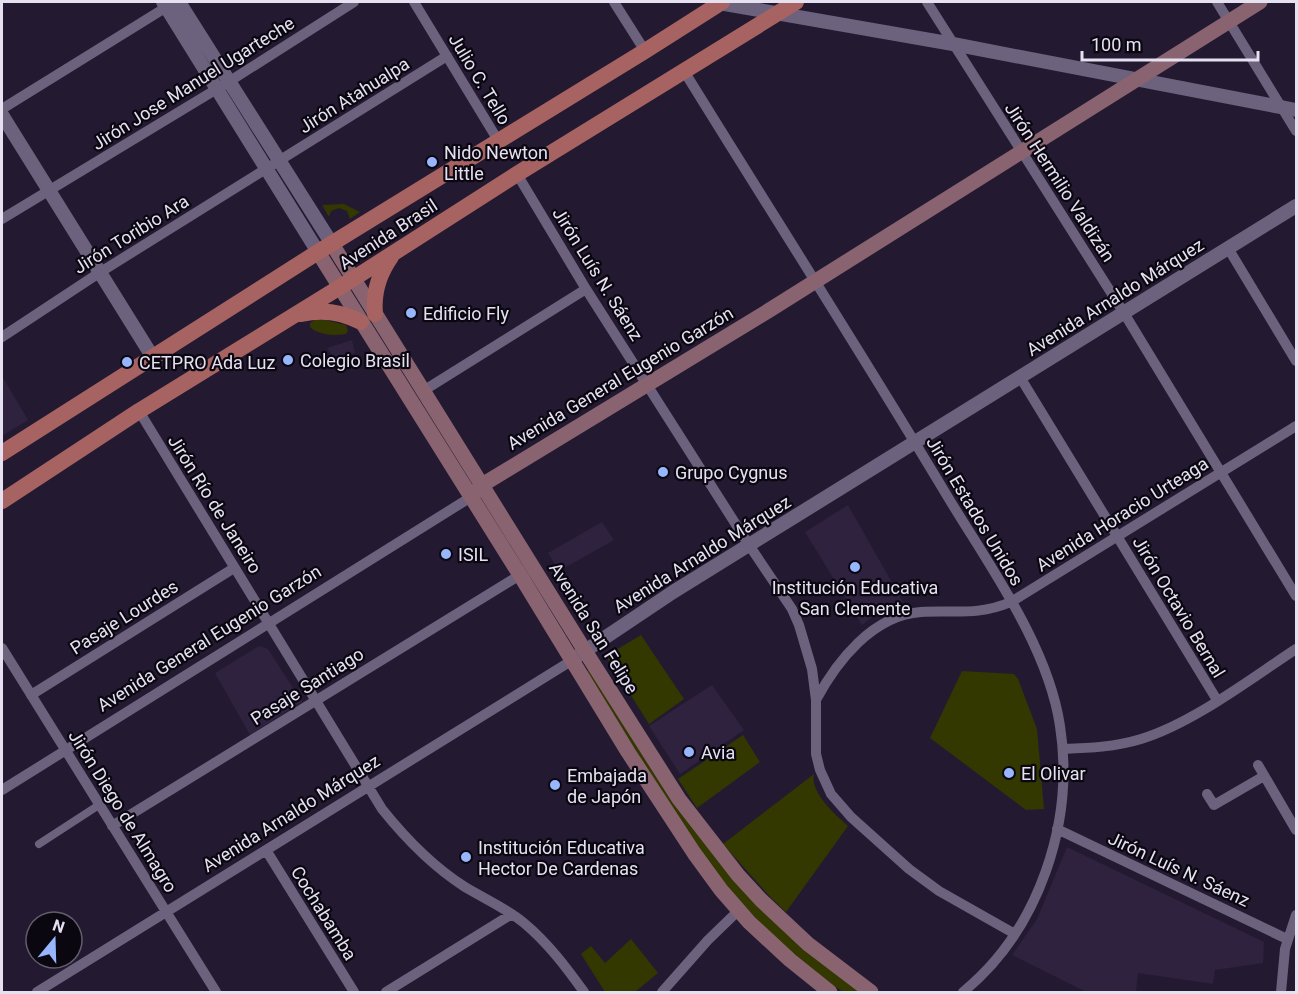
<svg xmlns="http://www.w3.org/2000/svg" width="1298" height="994" font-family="Roboto,sans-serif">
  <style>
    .built { fill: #2e223f }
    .green { fill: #333700 }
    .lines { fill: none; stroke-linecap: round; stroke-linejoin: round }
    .pedestrian { stroke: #6c627d; stroke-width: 8 }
    .minor { stroke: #6c627d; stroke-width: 10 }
    .tertiary { stroke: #6c627d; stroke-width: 14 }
    .secondary { stroke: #89636f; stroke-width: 15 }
    .primary { stroke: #a76361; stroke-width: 16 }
    .poi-dot { fill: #97b6fd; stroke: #0b0711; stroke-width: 2 }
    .labels { text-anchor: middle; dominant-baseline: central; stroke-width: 4.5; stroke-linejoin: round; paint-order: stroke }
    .street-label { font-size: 18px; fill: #e6e1f1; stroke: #0b0711 }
    .poi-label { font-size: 18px; fill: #e6e1f1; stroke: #0b0711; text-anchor: start }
  </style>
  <rect width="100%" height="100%" fill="#231a31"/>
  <path class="built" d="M352 340 355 353 335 359 327 348Z
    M2 376 28 420 2 436Z
    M848 505 903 602 876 614 862 625 805 532Z
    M602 522 614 540 559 571 548 553Z
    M259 646 268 649 302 702 250 735 215 673Z
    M712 685 744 730 680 774 649 726Z
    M1067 847 1264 942 1263 963 1215 970 1213 984 1138 973 1136 992H1086L1012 955 1037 919Z"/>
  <path class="green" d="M344 204 360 212 350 219 347 211 339 208 331 211 329 217 322 205Z
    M315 320H325L346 325 348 331 346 334C335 336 318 335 310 327V323Z
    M641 635 684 699 649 724 606 656Z
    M591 669 700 835 868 992H843L810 969 775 939 714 873 684 829 587 671Z
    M962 671 1014 674 1018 679 1037 729 1044 809 1026 810 930 738Z
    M743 735 760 762 697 808 678 779Z
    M814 774C810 793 835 814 848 826L786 912 772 899 723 844Z
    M631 939 658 973 635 992H605L581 954 591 946 605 963Z"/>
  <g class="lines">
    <path class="pedestrian" d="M39 844 99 805"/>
    <path class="minor" d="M414 2 499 142
      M614 2 645 51
      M927 2 1124 313 1296 596
      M1217 2 1296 131
      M684 71C771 212 861 352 946 494 988 564 1048 645 1060 726 1075 822 1039 930 963 992
      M2 109 173 3
      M517 174 586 289 749 545 792 609 799 625 812 669 816 700V754L820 770 831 794 851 817 909 869 939 891 1015 934
      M2 219 230 81 354 2
      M1228 248 1296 361
      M2 337 99 273 447 56
      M1020 377 1217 700
      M423 391 586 289
      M139 411 382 809C406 839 432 866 465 887 485 899 506 908 524 923 548 943 566 967 584 992
      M2 648 216 992
      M31 695 234 568
      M816 700C837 661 873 615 921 612 955 610 977 616 1011 602L1296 426
      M1063 749C1089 748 1115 747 1141 739 1193 723 1250 679 1296 649
      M1258 765 1296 830
      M2 790 471 497
      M1207 794 1214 805 1264 776
      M112 826 520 575
      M1057 829 1287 939
      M266 850 354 992
      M37 992 571 661
      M386 992 512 914
      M662 992 708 940 738 911
      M1281 992 1285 949 1296 915"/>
    <path class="tertiary" d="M163 2 318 252
      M179 2 332 244
      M719 3 953 44 1296 110
      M2 115 152 356
      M576 657 673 592 1296 206"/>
    <path class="secondary" d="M332 244 585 651 679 799 738 875 761 900 808 944 871 992
      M318 252 520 575 628 752 694 853 721 890 749 922 790 960 830 992
      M471 497 482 485 768 311 1260 2"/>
    <path class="primary" d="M301 314C322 309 342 312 361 322
      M375 314C373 293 379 274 391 257
      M2 453 318 252 645 51 722 2
      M2 501 139 411 353 279 517 174 796 2"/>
  </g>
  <g class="poi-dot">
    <circle cx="432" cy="162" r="6"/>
    <circle cx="411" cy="313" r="6"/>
    <circle cx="288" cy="360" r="6"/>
    <circle cx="127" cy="362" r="6"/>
    <circle cx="663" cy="472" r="6"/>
    <circle cx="446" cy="554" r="6"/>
    <circle cx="855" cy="567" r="6"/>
    <circle cx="689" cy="752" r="6"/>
    <circle cx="1009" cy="773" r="6"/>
    <circle cx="555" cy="785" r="6"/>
    <circle cx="466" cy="857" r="6"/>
  </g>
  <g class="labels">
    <g class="street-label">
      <text transform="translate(480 79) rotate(59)">Julio C. Tello</text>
      <text transform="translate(193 83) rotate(-32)">Jirón Jose Manuel Ugarteche</text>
      <text transform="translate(354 95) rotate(-32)">Jirón Atahualpa</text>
      <text transform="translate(1060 182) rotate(57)">Jirón Hermilio Valdizán</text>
      <text transform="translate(131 234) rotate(-32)">Jirón Toribio Ara</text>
      <text transform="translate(388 234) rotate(-33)">Avenida Brasil</text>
      <text transform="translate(598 274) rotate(58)">Jirón Luís N. Sáenz</text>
      <text transform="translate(1115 297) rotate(-32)">Avenida Arnaldo Márquez</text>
      <text transform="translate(620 378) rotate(-31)">Avenida General Eugenio Garzón</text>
      <text transform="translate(215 504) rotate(58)">Jirón Río de Janeiro</text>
      <text transform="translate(975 511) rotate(59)">Jirón Estados Unidos</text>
      <text transform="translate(1122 514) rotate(-32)">Avenida Horacio Urteaga</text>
      <text transform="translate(702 554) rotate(-32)">Avenida Arnaldo Márquez</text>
      <text transform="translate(1179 607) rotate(59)">Jirón Octavio Bernal</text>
      <text transform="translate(124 617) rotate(-32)">Pasaje Lourdes</text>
      <text transform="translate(594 628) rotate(58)">Avenida San Felipe</text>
      <text transform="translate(209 638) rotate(-32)">Avenida General Eugenio Garzón</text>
      <text transform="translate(307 686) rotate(-32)">Pasaje Santiago</text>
      <text transform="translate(123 811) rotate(58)">Jirón Diego de Almagro</text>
      <text transform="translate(291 813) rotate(-32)">Avenida Arnaldo Márquez</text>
      <text transform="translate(1179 869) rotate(25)">Jirón Luís N. Sáenz</text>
      <text transform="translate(324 913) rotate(58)">Cochabamba</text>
    </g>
    <g class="poi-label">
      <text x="444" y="152">Nido Newton<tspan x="444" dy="21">Little</tspan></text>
      <text x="423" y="313">Edificio Fly</text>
      <text x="300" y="360">Colegio Brasil</text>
      <text x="139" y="362">CETPRO Ada Luz</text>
      <text x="675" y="472">Grupo Cygnus</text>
      <text x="458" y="554">ISIL</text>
      <text x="855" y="587" text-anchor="middle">Institución Educativa<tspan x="855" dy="21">San Clemente</tspan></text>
      <text x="701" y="752">Avia</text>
      <text x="1021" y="773">El Olivar</text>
      <text x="567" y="775">Embajada<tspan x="567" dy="21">de Japón</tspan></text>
      <text x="478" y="847">Institución Educativa<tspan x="478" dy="21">Hector De Cardenas</tspan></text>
    </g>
  </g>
  <rect width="1298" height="994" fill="none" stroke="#e6e1f1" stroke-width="6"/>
  <g transform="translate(54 940) rotate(19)"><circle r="28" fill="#0b0711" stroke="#635e6b" stroke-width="1.5"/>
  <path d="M0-4.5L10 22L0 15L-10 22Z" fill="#97b6fd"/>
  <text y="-9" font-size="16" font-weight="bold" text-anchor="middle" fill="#e6e1f1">N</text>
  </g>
  <path d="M1082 51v9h176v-9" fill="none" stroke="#e6e1f1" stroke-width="3"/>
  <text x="1091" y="51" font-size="18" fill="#e6e1f1" stroke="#0b0711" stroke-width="4.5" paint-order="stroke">100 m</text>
</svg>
